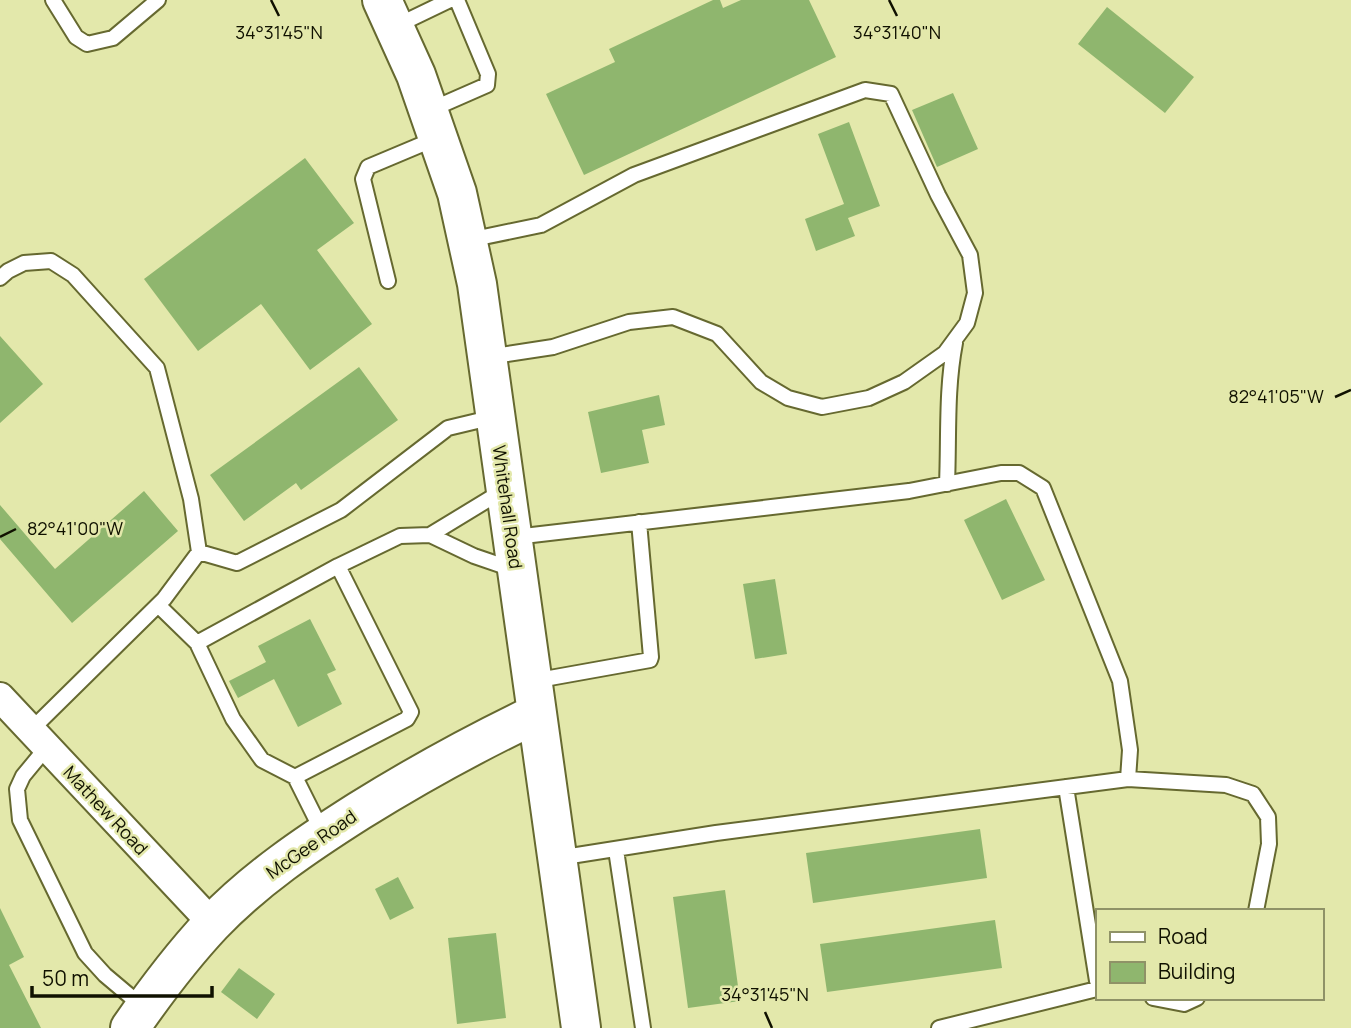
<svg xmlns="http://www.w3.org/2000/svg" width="1351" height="1028" font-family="Manrope,sans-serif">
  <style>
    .building { fill: #8fb66e }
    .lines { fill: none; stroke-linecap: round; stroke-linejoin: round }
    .lane-casing { stroke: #666930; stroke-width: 18 }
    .street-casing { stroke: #666930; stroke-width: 32 }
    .secondary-casing { stroke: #666930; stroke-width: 42 }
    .lane { stroke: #fff; stroke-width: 14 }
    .street { stroke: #fff; stroke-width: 28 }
    .secondary { stroke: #fff; stroke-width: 38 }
    .ticks { fill: none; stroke: #101100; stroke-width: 2.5 }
    .labels { text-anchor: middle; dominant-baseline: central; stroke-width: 5; stroke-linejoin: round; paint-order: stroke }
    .street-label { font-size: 18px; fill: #101100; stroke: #e3e8ab }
    .ticks-label { font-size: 18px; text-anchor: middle; fill: #101100; stroke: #e3e8ab; stroke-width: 5; stroke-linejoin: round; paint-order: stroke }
  </style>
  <rect width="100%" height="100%" fill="#e3e8ab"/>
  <path class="building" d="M713 0H720L723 8 741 0H809L836 57 584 175 546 94 615 62 609 49Z
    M1107 7 1194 77 1165 113 1078 44Z
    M953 93 978 149 937 167 912 110Z
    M849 122 880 206 848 218 855 236 816 251 805 219 844 204 818 134Z
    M305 158 354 223 317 250 372 324 310 370 261 304 198 351 144 279Z
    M0 336 43 384 0 423Z
    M359 367 398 420 301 490 296 483 244 521 210 475Z
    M659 395 665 425 642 430 649 463 601 473 588 412Z
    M144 491 178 531 72 623 0 539V505L55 569Z
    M1006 499 1045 580 1002 600 964 520Z
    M775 579 787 654 755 659 743 584Z
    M310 619 336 670 327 674 342 704 298 727 274 679 238 698 229 681 266 662 258 646Z
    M980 829 987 878 813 903 806 853Z
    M398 877 414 908 390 920 375 889Z
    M725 890 740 1001 688 1008 673 897Z
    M0 908 24 957 9 965 41 1028H0Z
    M995 920 1002 968 827 992 820 944Z
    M496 933 506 1018 457 1024 448 938Z
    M239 968 275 994 257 1019 221 992Z"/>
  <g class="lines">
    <defs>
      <path id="lane" d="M53 0 76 37 87 44 113 38 158 0
        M396 26 450 0
        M430 110 487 85 488 74 457 0
        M469 240 541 225 634 175 865 90 891 94 938 195 970 255 975 293 967 323 945 353 904 382 869 398 822 407 788 398 761 382 717 334 673 317 629 322 553 347 488 357
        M0 278 8 271 24 263 51 261 73 275 157 368 191 499 199 552
        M388 281 363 179 368 167 437 138
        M947 484C949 437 946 390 955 343
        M504 490 430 535 474 556 515 570
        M515 537 909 491 1001 473H1019L1043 488 1120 681 1130 750 1128 779 716 833 558 858
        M158 605 197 643 233 719 262 760 295 777
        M197 643 338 566
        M533 681 650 660 651 657 639 522
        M31 730 164 599 199 552 237 563 341 510 448 428 494 417
        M47 747 23 776 17 789 20 820 85 953 105 975 143 1007
        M1128 779 1226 785 1253 794 1268 817 1269 844 1256 911
        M1066 787 1097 981
        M322 831 295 777 407 719 411 712 338 566 400 536 430 535
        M616 850 643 1028
        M1153 998 1184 1004 1197 998
        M939 1028 1097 989"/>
      <path id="street" d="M0 697 213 924"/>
      <path id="secondary" d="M382 0 416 75 457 193 477 284 581 1028
        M130 1028C155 992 182 956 212 924 255 879 307 844 359 811 417 775 475 743 536 714"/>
    </defs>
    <use href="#lane" class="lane-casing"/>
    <use href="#street" class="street-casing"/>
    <use href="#secondary" class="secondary-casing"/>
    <use href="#lane" class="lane"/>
    <use href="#street" class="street"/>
    <use href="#secondary" class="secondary"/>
  </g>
  <path class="ticks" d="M271 0 279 16M889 0 897 16M1335 397 1351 390M0 537 16 529M765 1012 772 1028"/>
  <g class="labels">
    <g class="street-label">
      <text transform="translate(508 507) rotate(82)">Whitehall Road</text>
      <text transform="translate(106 810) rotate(47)">Mathew Road</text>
      <text transform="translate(311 844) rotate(-35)">McGee Road</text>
    </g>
  </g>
  <g class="ticks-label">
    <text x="279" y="39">34°31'45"N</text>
    <text x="897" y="39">34°31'40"N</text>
    <text x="1276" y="403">82°41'05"W</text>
    <text x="75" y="535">82°41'00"W</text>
    <text x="765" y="1001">34°31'45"N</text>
  </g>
  <rect x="1096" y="909" width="228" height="91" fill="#e3e8ab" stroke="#8f9267" stroke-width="2"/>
  <rect x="1110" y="932" width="35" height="10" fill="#ffffff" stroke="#8f9267" stroke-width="2"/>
  <text x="1158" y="944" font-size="21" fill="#101100">Road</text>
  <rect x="1110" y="962" width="35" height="21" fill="#8fb66e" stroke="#8f9267" stroke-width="2"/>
  <text x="1158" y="979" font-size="21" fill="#101100">Building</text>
  <path d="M32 986v10h180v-10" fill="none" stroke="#101100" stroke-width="3.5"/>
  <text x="42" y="986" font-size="21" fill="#101100" stroke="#e3e8ab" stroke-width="5" paint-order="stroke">50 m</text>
</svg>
